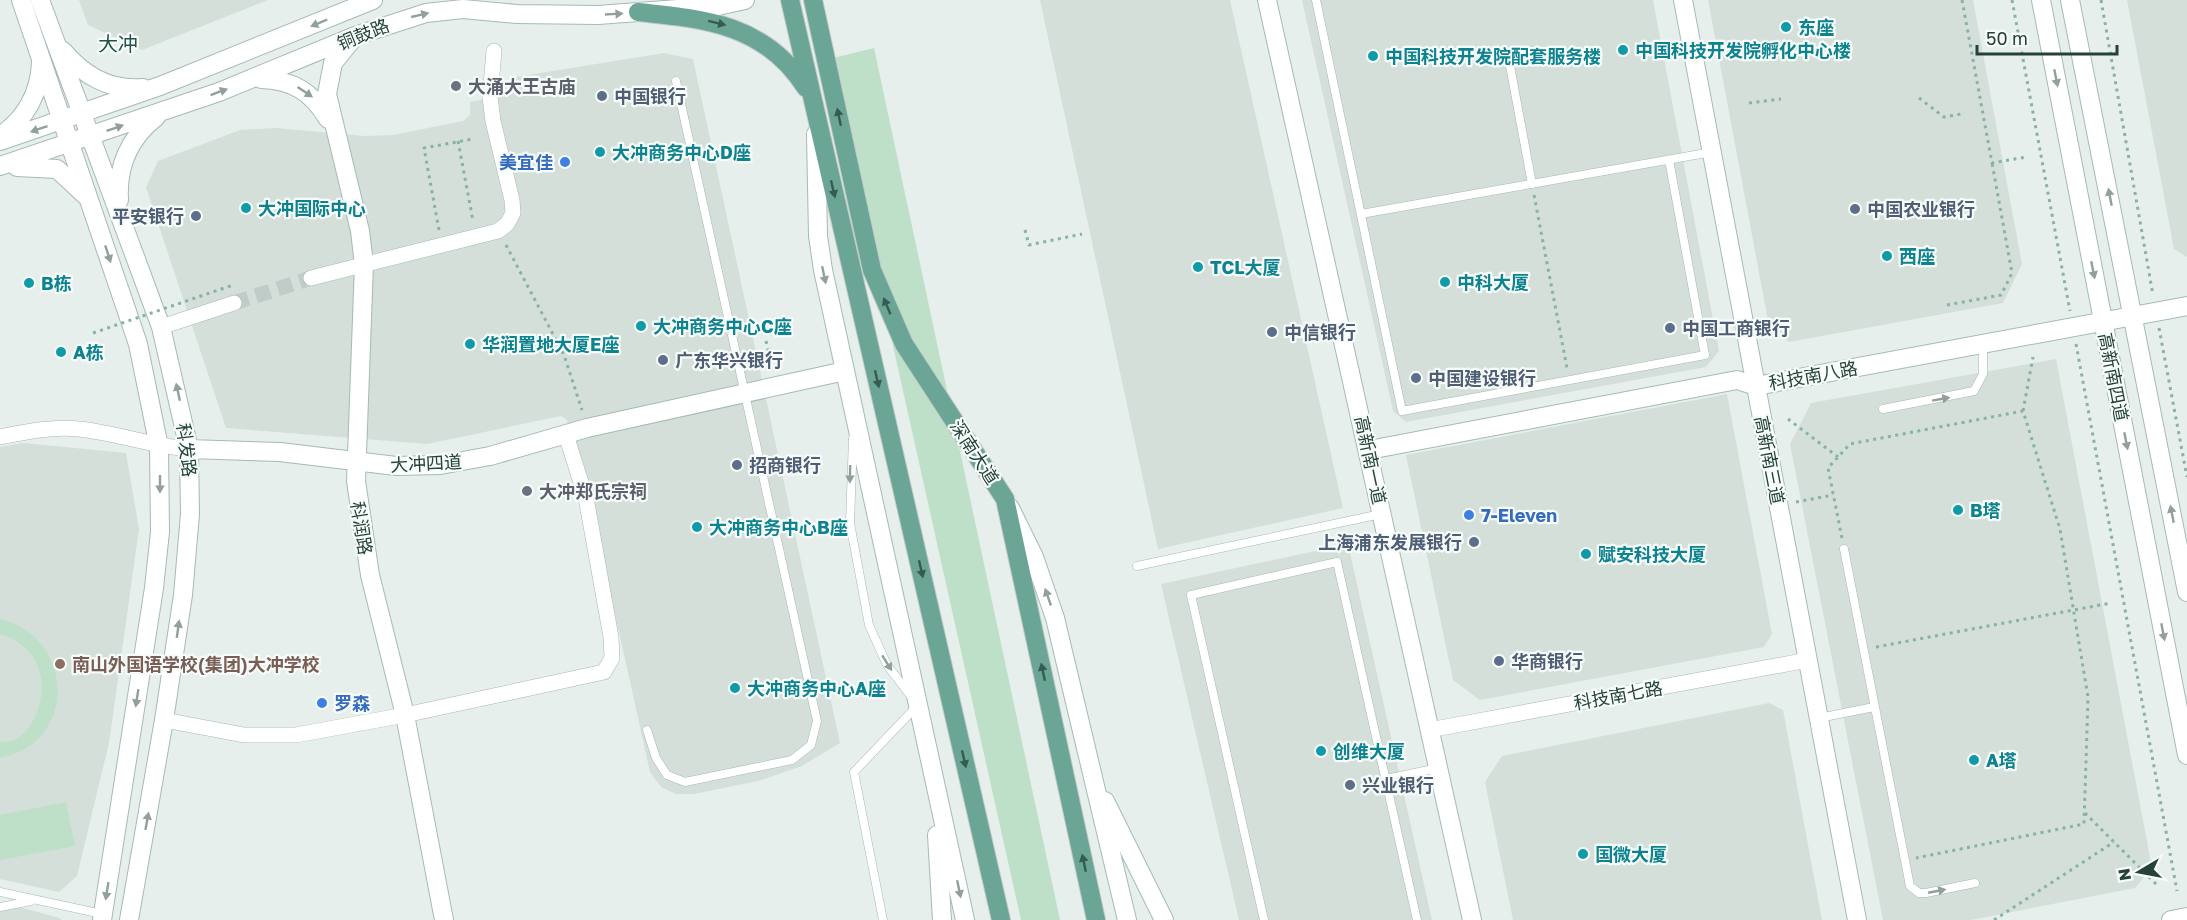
<svg xmlns="http://www.w3.org/2000/svg" width="2187" height="920" font-family="'Golos Text','Noto Sans SC',sans-serif">
  <style>
    .built { fill: #d4dfda }
    .green { fill: #bfe0c8 }
    .lines { fill: none; stroke-linecap: round; stroke-linejoin: round }
    .street-tunnel { stroke: #bfccc8; stroke-width: 15; stroke-dasharray: 15 8; stroke-linecap: butt }
    .lane-casing { stroke: #a8b8b2; stroke-width: 9 }
    .street-casing { stroke: #a8b8b2; stroke-width: 16 }
    .secondary-casing { stroke: #a4bbb3; stroke-width: 20 }
    .primary-casing { stroke: #c2cac8; stroke-width: 20 }
    .path { stroke: #86b3a5; stroke-width: 3; stroke-dasharray: 3 4.5; stroke-linecap: butt }
    .lane { stroke: #fff; stroke-width: 8 }
    .street { stroke: #fff; stroke-width: 15 }
    .secondary { stroke: #fff; stroke-width: 18 }
    .primary { stroke: #6aa596; stroke-width: 18 }
    .path-bridge { stroke: #86b3a5; stroke-width: 3; stroke-dasharray: 3 4.5; stroke-linecap: butt }
    .oneway { fill: #92a09c }
    .oneway2 { fill: #365b51 }
    .culture-dot { fill: #0f9aa8; stroke: #f7fbf9; stroke-width: 2 }
    .worship-dot { fill: #6b7280; stroke: #f7fbf9; stroke-width: 2 }
    .service-dot { fill: #5c6f8a; stroke: #f7fbf9; stroke-width: 2 }
    .shop-dot { fill: #3f7fe0; stroke: #f7fbf9; stroke-width: 2 }
    .education-dot { fill: #8d6e63; stroke: #f7fbf9; stroke-width: 2 }
    .labels { text-anchor: middle; dominant-baseline: central; stroke-width: 4.5; stroke-linejoin: round; paint-order: stroke }
    .culture-label { font-size: 18px; font-weight: bold; fill: #0d838f; stroke: #f7fbf9; text-anchor: start }
    .street-label { font-size: 18px; fill: #24423a; stroke: #f7fbf9 }
    .worship-label { font-size: 18px; font-weight: bold; fill: #5b616d; stroke: #f7fbf9; text-anchor: start }
    .service-label { font-size: 18px; font-weight: bold; fill: #4e5e75; stroke: #f7fbf9; text-anchor: start }
    .shop-label { font-size: 18px; font-weight: bold; fill: #366cbe; stroke: #f7fbf9; text-anchor: start }
    .education-label { font-size: 18px; font-weight: bold; fill: #785e54; stroke: #f7fbf9; text-anchor: start }
    .neighbourhood-label { font-size: 20px; fill: #1f5548; stroke: #f7fbf9 }
  </style>
  <rect width="100%" height="100%" fill="#e6efeb"/>
  <path class="built" d="M79 0H268L142 50 88 25Z
    M1040 0H1230L1343 508 1158 549Z
    M1302 0H1653L1719 351 1706 367 1406 422 1393 411Z
    M1708 0H1973L2022 264 2003 303 1789 342 1769 326Z
    M2127 0H2187V257L2174 249Z
    M664 53 693 59 840 743 802 766 758 781 694 794H676L661 787 650 772 600 546 567 420 561 416 427 444 226 428 146 187 158 161 240 130 276 128 365 136 393 135 463 121 470 115V102L497 97 516 77Z
    M2056 359 2152 868 2135 888 1971 920H1883L1790 444 1811 403Z
    M1727 394 1772 634 1764 647 1480 700 1453 680 1406 455Z
    M23 443 126 453 139 529 109 743 77 876 59 892 0 879V447Z
    M1348 544 1432 920H1239L1161 584Z
    M1769 703 1783 710 1822 920H1513L1485 782 1502 756Z
    M0 902 60 918 61 920H0Z"/>
  <path class="green" d="M874 48 1060 920H1021L829 59Z
    M0 619C76 637 78 744 0 758V741C35 751 73 657 0 634Z
    M66 802 75 846 0 860V815Z"/>
  <g class="lines">
    <path class="street-tunnel" d="M234 303 311 278"/>
    <defs>
      <path id="lane" d="M1316 0 1402 411 1705 355 1669 160
        M1508 55 1532 184
        M1361 214 1712 152
        M1883 409 1974 391 1983 374V344
        M853 438 850 523 869 625 887 665 910 695
        M1844 549 1910 886 1919 893H1926L1975 883
        M1137 566 1381 514
        M1819 718 1874 707
        M647 730 656 758 667 775 685 782 792 760 811 745 817 721 676 81
        M1386 779 1438 768
        M0 892 102 914
        M0 907 31 901
        M883 920 854 772 917 706
        M1264 920 1191 595 1337 562 1417 920"/>
      <path id="street" d="M311 278 498 231 507 224 513 213 512 200 493 121 490 97 494 51
        M161 327 234 303
        M0 437C25 432 53 426 79 429 116 433 152 446 189 449
        M164 720 244 735H296L405 715 604 672 612 658 611 637 586 498 566 435
        M1429 730 1808 660"/>
      <path id="secondary" d="M21 0 138 344 159 447 160 532 154 588 102 920
        M40 0 161 327 189 449 190 514 183 595 164 720 129 920
        M1267 0 1472 920
        M1683 0 1857 920
        M2041 0 2187 755
        M2070 0 2187 592
        M355 36 333 63 327 94 360 231 364 264 356 481 370 575 405 715 444 920
        M63 51C83 75 110 91 143 88
        M261 79C293 80 312 92 328 119
        M816 134 818 236 823 270 965 920
        M0 136C26 119 40 92 41 62
        M0 141 160 86 373 0
        M0 166 219 92 355 36 426 13 463 9 517 14 598 15 718 6 745 0
        M17 167 57 169 86 196
        M119 200C117 167 129 138 156 117
        M189 449 280 452 396 466 440 465 490 456 587 428 845 371
        M1369 450 1737 380 1756 386 2187 306
        M1010 508 1034 557 1055 618 1127 920
        M1105 801 1164 920
        M937 835 942 920
        M2171 920 2187 917"/>
      <path id="primary" d="M790 0 1001 920
        M813 0 872 270 904 344 1005 499 1096 920
        M638 12C707 19 766 25 806 88"/>
    </defs>
    <use href="#lane" class="lane-casing"/>
    <use href="#street" class="street-casing"/>
    <use href="#secondary" class="secondary-casing"/>
    <use href="#primary" class="primary-casing"/>
    <path class="path" d="M1962 0 1992 163 2027 157
      M2012 0 2070 311
      M2101 0 2153 295
      M1919 98 1944 117 1961 114
      M1749 103 1781 99
      M458 141 473 221
      M1534 195 1567 368
      M439 230 424 148 473 139
      M1025 230 1029 245 1082 234
      M506 245 564 355 582 410
      M1947 305 2001 295 2012 273 1992 163
      M2159 328 2187 477
      M766 341 771 363
      M2076 344 2177 891
      M2023 411 2033 357
      M1788 419 1838 457
      M1796 502 1833 495
      M1842 538 1828 468 1850 444 2023 411 2060 529 2088 697 2084 824 1916 858
      M1876 647 2111 603
      M2085 813 2157 885
      M1994 920 2114 842"/>
    <use href="#lane" class="lane"/>
    <use href="#street" class="street"/>
    <use href="#secondary" class="secondary"/>
    <use href="#primary" class="primary"/>
    <path class="path-bridge" d="M93 333 233 285"/>
  </g>
  <defs><path id="oneway-solid" d="M-6-.8H1V-3.2L6.5 0L1 3.2V.8H-6Z" transform="scale(1.5)"/></defs>
  <g class="oneway">
    <use href="#oneway-solid" transform="translate(614 14) rotate(-3)"/>
    <use href="#oneway-solid" transform="translate(420 15) rotate(-13)"/>
    <use href="#oneway-solid" transform="translate(319 23) rotate(157)"/>
    <use href="#oneway-solid" transform="translate(2056 78) rotate(79)"/>
    <use href="#oneway-solid" transform="translate(219 92) rotate(-20)"/>
    <use href="#oneway-solid" transform="translate(305 92) rotate(34)"/>
    <use href="#oneway-solid" transform="translate(115 128) rotate(-19)"/>
    <use href="#oneway-solid" transform="translate(39 129) rotate(161)"/>
    <use href="#oneway-solid" transform="translate(2110 197) rotate(-101)"/>
    <use href="#oneway-solid" transform="translate(108 254) rotate(72)"/>
    <use href="#oneway-solid" transform="translate(2093 270) rotate(79)"/>
    <use href="#oneway-solid" transform="translate(824 275) rotate(78)"/>
    <use href="#oneway-solid" transform="translate(178 392) rotate(-102)"/>
    <use href="#oneway-solid" transform="translate(1941 399) rotate(-10)"/>
    <use href="#oneway-solid" transform="translate(2126 441) rotate(79)"/>
    <use href="#oneway-solid" transform="translate(850 474) rotate(91)"/>
    <use href="#oneway-solid" transform="translate(160 484) rotate(90)"/>
    <use href="#oneway-solid" transform="translate(2172 514) rotate(-101)"/>
    <use href="#oneway-solid" transform="translate(1048 597) rotate(-109)"/>
    <use href="#oneway-solid" transform="translate(178 629) rotate(-82)"/>
    <use href="#oneway-solid" transform="translate(2163 632) rotate(79)"/>
    <use href="#oneway-solid" transform="translate(887 663) rotate(58)"/>
    <use href="#oneway-solid" transform="translate(137 698) rotate(99)"/>
    <use href="#oneway-solid" transform="translate(147 821) rotate(-80)"/>
    <use href="#oneway-solid" transform="translate(959 889) rotate(78)"/>
    <use href="#oneway-solid" transform="translate(107 891) rotate(99)"/>
    <use href="#oneway-solid" transform="translate(1937 891) rotate(-11)"/>
  </g>
  <g class="oneway2">
    <use href="#oneway-solid" transform="translate(717 23) rotate(14)"/>
    <use href="#oneway-solid" transform="translate(839 117) rotate(-102)"/>
    <use href="#oneway-solid" transform="translate(833 189) rotate(77)"/>
    <use href="#oneway-solid" transform="translate(887 306) rotate(-113)"/>
    <use href="#oneway-solid" transform="translate(877 379) rotate(77)"/>
    <use href="#oneway-solid" transform="translate(921 569) rotate(77)"/>
    <use href="#oneway-solid" transform="translate(1043 672) rotate(-102)"/>
    <use href="#oneway-solid" transform="translate(964 759) rotate(77)"/>
    <use href="#oneway-solid" transform="translate(1084 863) rotate(-102)"/>
  </g>
  <g class="culture-dot">
    <circle cx="1786" cy="27" r="6"/>
    <circle cx="1623" cy="50" r="6"/>
    <circle cx="1373" cy="56" r="6"/>
    <circle cx="600" cy="152" r="6"/>
    <circle cx="246" cy="208" r="6"/>
    <circle cx="1887" cy="256" r="6"/>
    <circle cx="1198" cy="267" r="6"/>
    <circle cx="1445" cy="282" r="6"/>
    <circle cx="29" cy="283" r="6"/>
    <circle cx="641" cy="326" r="6"/>
    <circle cx="470" cy="344" r="6"/>
    <circle cx="61" cy="352" r="6"/>
    <circle cx="1958" cy="510" r="6"/>
    <circle cx="697" cy="527" r="6"/>
    <circle cx="1586" cy="554" r="6"/>
    <circle cx="735" cy="688" r="6"/>
    <circle cx="1321" cy="751" r="6"/>
    <circle cx="1974" cy="760" r="6"/>
    <circle cx="1583" cy="854" r="6"/>
  </g>
  <g class="worship-dot">
    <circle cx="456" cy="86" r="6"/>
    <circle cx="527" cy="491" r="6"/>
  </g>
  <g class="service-dot">
    <circle cx="602" cy="96" r="6"/>
    <circle cx="1855" cy="209" r="6"/>
    <circle cx="196" cy="216" r="6"/>
    <circle cx="1670" cy="328" r="6"/>
    <circle cx="1272" cy="332" r="6"/>
    <circle cx="663" cy="360" r="6"/>
    <circle cx="1416" cy="378" r="6"/>
    <circle cx="737" cy="465" r="6"/>
    <circle cx="1474" cy="542" r="6"/>
    <circle cx="1499" cy="661" r="6"/>
    <circle cx="1350" cy="785" r="6"/>
  </g>
  <g class="shop-dot">
    <circle cx="565" cy="162" r="6"/>
    <circle cx="1469" cy="515" r="6"/>
    <circle cx="322" cy="703" r="6"/>
  </g>
  <circle class="education-dot" cx="60" cy="664" r="6"/>
  <g class="labels">
    <g class="culture-label">
      <text x="1798" y="27">东座</text>
      <text x="1635" y="50">中国科技开发院孵化中心楼</text>
      <text x="1385" y="56">中国科技开发院配套服务楼</text>
      <text x="612" y="152">大冲商务中心D座</text>
      <text x="258" y="208">大冲国际中心</text>
      <text x="1899" y="256">西座</text>
      <text x="1210" y="267">TCL大厦</text>
      <text x="1457" y="282">中科大厦</text>
      <text x="41" y="283">B栋</text>
      <text x="653" y="326">大冲商务中心C座</text>
      <text x="482" y="344">华润置地大厦E座</text>
      <text x="73" y="352">A栋</text>
      <text x="1970" y="510">B塔</text>
      <text x="709" y="527">大冲商务中心B座</text>
      <text x="1598" y="554">赋安科技大厦</text>
      <text x="747" y="688">大冲商务中心A座</text>
      <text x="1333" y="751">创维大厦</text>
      <text x="1986" y="760">A塔</text>
      <text x="1595" y="854">国微大厦</text>
    </g>
    <g class="street-label">
      <text transform="translate(363 34) rotate(-22)">铜鼓路</text>
      <text transform="translate(1813 375) rotate(-10)">科技南八路</text>
      <text transform="translate(2114 377) rotate(79)">高新南四道</text>
      <text transform="translate(187 450) rotate(83)">科发路</text>
      <text transform="translate(975 452) rotate(57)">深南大道</text>
      <text transform="translate(1371 460) rotate(78)">高新南一道</text>
      <text transform="translate(1770 460) rotate(79)">高新南三道</text>
      <text transform="translate(426 463) rotate(-3)">大冲四道</text>
      <text transform="translate(362 528) rotate(81)">科润路</text>
      <text transform="translate(1618 695) rotate(-10)">科技南七路</text>
    </g>
    <g class="worship-label">
      <text x="468" y="86">大涌大王古庙</text>
      <text x="539" y="491">大冲郑氏宗祠</text>
    </g>
    <g class="service-label">
      <text x="614" y="96">中国银行</text>
      <text x="1867" y="209">中国农业银行</text>
      <text x="184" y="216" text-anchor="end">平安银行</text>
      <text x="1682" y="328">中国工商银行</text>
      <text x="1284" y="332">中信银行</text>
      <text x="675" y="360">广东华兴银行</text>
      <text x="1428" y="378">中国建设银行</text>
      <text x="749" y="465">招商银行</text>
      <text x="1462" y="542" text-anchor="end">上海浦东发展银行</text>
      <text x="1511" y="661">华商银行</text>
      <text x="1362" y="785">兴业银行</text>
    </g>
    <g class="shop-label">
      <text x="553" y="162" text-anchor="end">美宜佳</text>
      <text x="1481" y="515">7-Eleven</text>
      <text x="334" y="703">罗森</text>
    </g>
    <g class="education-label">
      <text x="72" y="664">南山外国语学校(集团)大冲学校</text>
    </g>
    <g class="neighbourhood-label">
      <text x="118" y="43">大冲</text>
    </g>
  </g>
  <g transform="translate(2139 872) rotate(260)" stroke="#f7fbf9" stroke-width="4.5" paint-order="stroke">
  <path d="M0-4.5L10 22L0 15L-10 22Z" fill="#24423a"/>
  <text y="-9" font-size="16" font-weight="bold" text-anchor="middle" fill="#24423a">N</text>
  </g>
  <path d="M1977 45v9h140v-9" fill="none" stroke="#24423a" stroke-width="3"/>
  <text x="1986" y="45" font-size="18" fill="#24423a" stroke="#f7fbf9" stroke-width="4.5" paint-order="stroke">50 m</text>
</svg>
